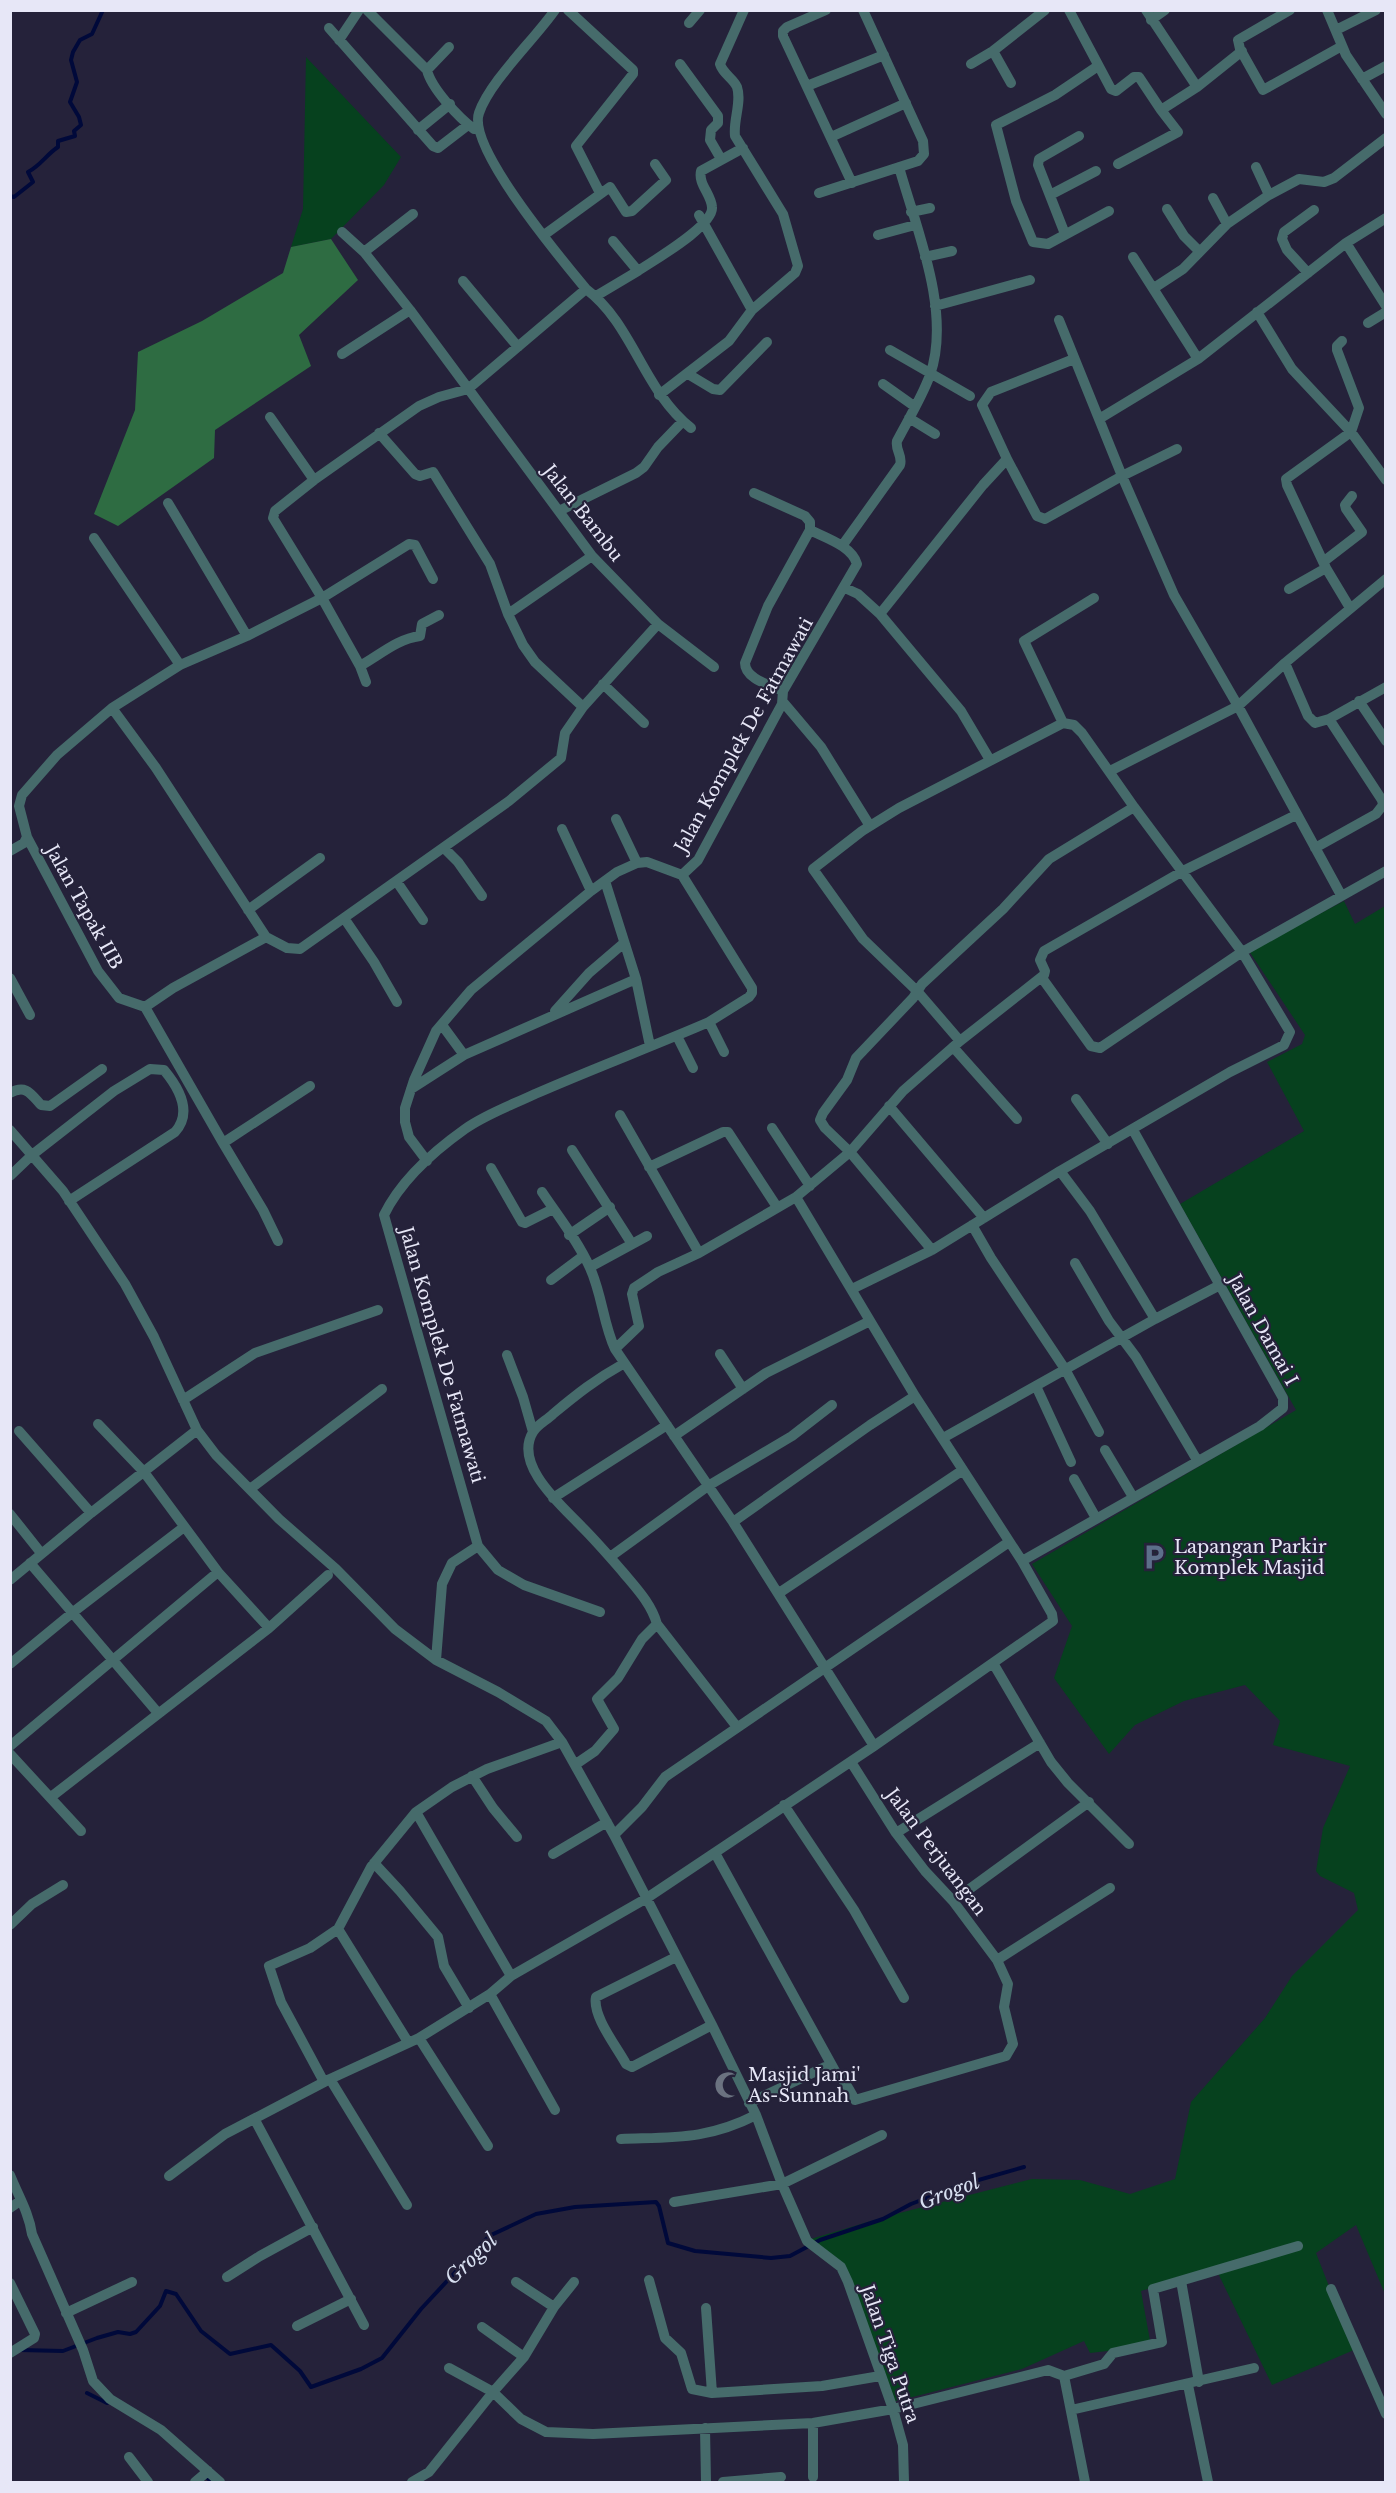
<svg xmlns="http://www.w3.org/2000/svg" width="1396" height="2493" font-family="'Libre Baskerville',serif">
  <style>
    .green { fill: #06411e }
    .forest { fill: #2e6c42 }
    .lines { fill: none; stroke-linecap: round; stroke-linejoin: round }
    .stream { stroke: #00093a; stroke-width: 4 }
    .street { stroke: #466b6b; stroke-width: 10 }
    .labels { text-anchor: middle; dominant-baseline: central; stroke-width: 4.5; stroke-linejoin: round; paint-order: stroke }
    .street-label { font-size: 18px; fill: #e7e7f7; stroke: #25223a }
    .poi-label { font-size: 18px; fill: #e7e7f7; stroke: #25223a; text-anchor: start }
    .water-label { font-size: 20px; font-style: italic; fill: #d7dff0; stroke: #25223a }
  </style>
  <rect width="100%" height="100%" fill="#25223a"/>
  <path class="green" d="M306 57 401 157 384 185 331 239 291 247 303 209Z
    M1344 901 1355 924 1385 906V2294L1356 2225 1316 2253 1354 2350 1272 2385 1216 2269 1141 2291 1151 2346 1090 2353 1084 2341 1022 2369 897 2401 885 2399 843 2273 804 2241 888 2216 1032 2179 1080 2180 1130 2194 1175 2179 1191 2102 1265 2018 1292 1976 1358 1910 1354 1893 1320 1876 1316 1871 1323 1828 1350 1766 1273 1745 1280 1721 1245 1685 1184 1701 1135 1725 1109 1754 1054 1678 1072 1626 1032 1564 1296 1410 1180 1204 1304 1131 1267 1062 1302 1044 1305 1035 1249 951Z"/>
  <path class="forest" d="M331 239 358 280 299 335 311 366 215 430 214 458 118 526 94 514 135 410 138 352 202 321 283 273 291 247Z"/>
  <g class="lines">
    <path class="stream" d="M10 196 14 197 33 182 28 172C41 165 46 155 58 147V141L75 136 74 131 81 125 79 117 70 102 77 82 71 60 73 52 80 40 92 34 103 10
      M20 2350 63 2351 97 2338 118 2332 130 2334 136 2332 160 2306 166 2291 176 2294 201 2331 230 2354 271 2345 300 2371 311 2387 361 2369 382 2358 421 2309 489 2236 536 2214 575 2207 656 2202 659 2206 668 2243 695 2251 771 2258 790 2256 820 2240 883 2219 911 2204 961 2185 1024 2167
      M87 2393 107 2403
      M204 2475 212 2482"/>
    <path class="street" d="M367 10 427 70
      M568 10 633 70V74L576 146 600 193
      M826 10 787 27 783 31V36L852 183
      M1069 10 1111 89 1116 91 1134 77H1139L1161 110
      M1146 10 1197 87
      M1290 10 1238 40 1240 49 1263 90 1342 46
      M1327 10 1346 55 1386 114
      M1151 20 1165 10
      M689 23 700 10
      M329 28 433 146 438 148 468 125
      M1336 30 1376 10
      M339 40 359 10
      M449 47 427 70C431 88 459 118 474 129
      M993 51 1011 83
      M680 64 718 116V123L711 130 710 140 721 159
      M971 64 993 51 1045 10
      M1098 66 1055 95 996 125 1016 201 1033 242 1048 244 1109 211
      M1362 79 1386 66
      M807 86 884 55
      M418 130 450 104
      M831 137 906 103
      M1118 164 1178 132 1161 110 1197 87 1242 51
      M1256 167 1269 195
      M819 193 918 161 924 154 923 141 863 10
      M1050 195 1096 171
      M1213 198 1227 224
      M1167 209 1184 236 1199 251
      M911 212 930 208
      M699 215 752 310
      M342 232 364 252 410 310 592 556 658 624 714 667
      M1065 234 1038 165 1039 159 1079 136
      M544 235 610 187 626 212 632 211 666 180 655 164
      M878 235 915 225
      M1346 243 1386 306
      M364 252 413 214
      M925 257 952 251
      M1133 257 1198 359
      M638 271C654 260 714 226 712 207 711 194 698 184 701 171L743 148
      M1308 273 1287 250 1282 239 1284 232 1314 210
      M463 281 518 347
      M1154 288 1183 269 1227 224 1269 195 1299 179 1324 182 1334 178 1386 138
      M586 289C633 324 643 390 691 428
      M596 296 638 271 613 241
      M935 306 1030 280
      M1257 312 1292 369 1351 432 1386 480
      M1059 320 1122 476 1174 595 1238 706 1341 895
      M1368 323 1386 312
      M1342 341 1337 346V350L1359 408 1351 432 1286 479 1287 485 1326 568 1350 608
      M890 350 970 396
      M342 354 410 310
      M688 374 713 389 720 390 767 342
      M883 384 914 406
      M659 395 729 341 752 310 795 273 798 266 783 214 735 136C733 120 742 102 737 87 733 78 723 74 720 64L744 10
      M270 417 314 480
      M909 418 935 434
      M1099 419 1198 359 1346 243 1386 218
      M379 433 415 474 420 476 433 472 490 564 508 614 523 645 535 662 583 707
      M1007 459 982 405 991 392 1074 359
      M754 493 805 516 810 522V530L768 606 745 663C745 679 770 685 783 691
      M168 503 247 636
      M559 511 636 473 644 467 658 447 683 421
      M842 546 900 465C903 456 895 450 897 441 908 420 922 397 930 375 952 312 916 228 899 167
      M1323 562 1362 532 1346 509 1345 505 1352 496
      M845 588 858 594 880 614 961 711 990 760
      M1289 589 1326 568
      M508 614 592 556
      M880 614 983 485 1007 459 1037 516 1045 519 1122 476 1177 449
      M1285 663 1308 716 1315 723 1329 719 1386 687
      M180 665 247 636 322 598 273 518 275 511 314 480 419 406 439 397 468 389 586 289C562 260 467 147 479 113 490 81 534 40 555 10
      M360 666C380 655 397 639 420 636L422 624 439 615
      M366 682 360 666 322 598 409 544 415 545 433 579
      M603 684 644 723
      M1359 701 1386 741
      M783 702 821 747 870 826
      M112 708 156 768 266 937 287 948 300 949 509 801 561 758 565 733 583 707 658 624
      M1063 723 1024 641 1094 598
      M1110 771 1238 706 1285 663 1386 579
      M616 819 637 863
      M562 829 591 891
      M27 837 98 971 119 998 145 1007
      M444 848 458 862 482 896
      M1315 848 1376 814 1383 805 1382 800 1329 719
      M10 851 24 843 27 837 19 806 22 795 57 755 112 708 180 665 94 538
      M682 875 752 988V993L749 997 709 1022
      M605 881 636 979 650 1046
      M397 882 423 920
      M248 910 320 858
      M344 918 374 962 397 1002
      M10 978 30 1015
      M1042 978 1091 1046 1100 1048 1242 952 1386 871
      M145 1007 223 1143 310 1086
      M145 1007 173 988 266 937
      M555 1011 589 973 624 943
      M442 1025 464 1055
      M677 1036 693 1068
      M953 1047 1017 1119
      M411 1089 464 1055 636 979
      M10 1093C26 1084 31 1094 41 1105L50 1106 102 1069
      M1076 1099 1108 1144
      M889 1106 984 1218
      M620 1115 699 1253
      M772 1128 810 1186
      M10 1130 63 1191 125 1284 154 1337 197 1430 216 1455 279 1519 336 1569 395 1629 436 1660 498 1692 546 1721 562 1742 614 1835 712 2025 756 2115 782 2184 807 2241 841 2267 848 2282 893 2409 903 2445 904 2482
      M223 1143 263 1210 278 1241
      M572 1150 632 1244
      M427 1161 409 1137 405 1122V1108L414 1080 436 1031 471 990 591 891 617 872 637 863 647 862 682 875 698 860 782 704 783 691 857 564C852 546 826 538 810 530
      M649 1167 723 1132H728L777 1207
      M491 1168 522 1222 525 1223 553 1209
      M1060 1171 1090 1211 1155 1319
      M10 1176 32 1155 114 1091 150 1069 164 1070C179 1088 193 1112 175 1132L69 1201
      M542 1192C558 1216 578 1241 590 1268 602 1294 603 1323 615 1349
      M796 1197 850 1152 825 1128 820 1120 823 1113 847 1080 856 1058 913 998 922 984 1003 909 1049 859 1134 807
      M972 1225 991 1258 1065 1369 1099 1432
      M569 1235 610 1207
      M932 1250 850 1152 903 1091 960 1041 1044 975 1045 971 1040 960 1044 951 1183 871 1296 815
      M1075 1263 1109 1321 1136 1357 1197 1460
      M590 1267 647 1236
      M551 1280 583 1256
      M852 1289 932 1250 1060 1171 1230 1072 1284 1045 1290 1032 1242 952 1134 807 1082 733 1074 725 1063 723 899 808 862 831 813 869 863 939 917 991 960 1041
      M720 1354 743 1389
      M507 1355 523 1397 533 1432
      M623 1364C596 1379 577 1394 553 1414 547 1420 537 1425 533 1432 513 1465 562 1506 582 1527 596 1541 609 1556 622 1571 636 1588 651 1603 657 1624L737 1727
      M1036 1386 1071 1462
      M183 1400 255 1353 378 1310
      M98 1424 144 1472 218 1572 269 1628
      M19 1431 91 1513
      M674 1436 766 1373 870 1321
      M943 1438 1155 1319 1220 1285
      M1105 1450 1133 1497
      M1074 1479 1096 1518
      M250 1489 382 1389
      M553 1498 667 1425
      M10 1514 41 1553
      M733 1522 870 1425 915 1396
      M610 1557 708 1486 792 1436 832 1405
      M1022 1561 1260 1426 1283 1408V1398L1133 1130
      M30 1563 158 1713
      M10 1580 91 1513 197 1430
      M779 1593 963 1470
      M600 1612 524 1585 498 1570 478 1546 384 1215C401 1180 434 1151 465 1129 486 1114 512 1105 535 1094 592 1069 651 1047 709 1022L724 1052
      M436 1660 442 1584 452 1563 478 1546
      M993 1663 1051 1762 1068 1783 1129 1844
      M10 1664 72 1613 184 1527
      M10 1746 218 1572
      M10 1754 81 1831
      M576 1764 595 1751 614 1729 597 1699 618 1678 642 1639 657 1624
      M472 1776 493 1808 517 1837
      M51 1797 269 1628 328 1575
      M784 1805 854 1910 904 1998
      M416 1812 511 1976
      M896 1833 1040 1743
      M614 1835 642 1807 665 1777 1009 1542
      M715 1853 835 2071
      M553 1854 607 1822
      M374 1863 400 1891 438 1937 444 1966 469 2008
      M953 1901 1089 1802
      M10 1925 32 1904 63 1885
      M338 1929 408 2042
      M676 1957 596 1997C592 2016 617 2047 626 2064L632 2067 712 2025
      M997 1960 1110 1888
      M490 1994 555 2110
      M419 2038 488 2146
      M330 2079 407 2205
      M324 2082 281 2002 269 1966 310 1948 338 1929 371 1867 416 1812 452 1787 487 1769 562 1742
      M749 2103 825 2067C842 2073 847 2086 855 2100L1006 2056 1013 2044 1004 2007 1008 1984 997 1960 953 1901 925 1871 896 1833 851 1762
      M255 2120 364 2325
      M621 2139C673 2137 707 2140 756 2115
      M10 2175C18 2195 29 2213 32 2234L83 2350 93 2381 110 2399 161 2430 220 2482
      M169 2176 225 2134 330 2079 419 2038 490 1994 511 1976 647 1898 874 1746 1053 1621 1052 1614 1022 1561 915 1396 796 1197 699 1253 658 1272 634 1288 632 1294 639 1326 615 1349 733 1522 874 1746
      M674 2202 782 2184 882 2135
      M10 2208 20 2201
      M227 2277 260 2256 313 2227
      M649 2280 665 2338 681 2353 692 2389 712 2393 822 2386 880 2376
      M1181 2281 1199 2382
      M516 2282 554 2307
      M10 2283 35 2334 34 2338 10 2353
      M1331 2289 1386 2414
      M706 2308 712 2393
      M66 2313 132 2282
      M297 2326 351 2299
      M482 2327 524 2357
      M449 2368 493 2392 521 2419 546 2432 593 2434 813 2423 893 2409 1048 2370 1064 2376 1085 2482
      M1064 2376 1104 2364 1113 2353 1162 2342 1153 2289 1298 2246
      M1188 2385 1208 2482
      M1071 2410 1254 2368
      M813 2423V2477
      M705 2428 706 2482
      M129 2457 148 2482
      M195 2482 208 2471
      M412 2482 429 2472 493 2392 524 2357 554 2307 574 2282
      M723 2482 781 2477"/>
  </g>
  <defs>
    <symbol id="parking-bare" viewBox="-9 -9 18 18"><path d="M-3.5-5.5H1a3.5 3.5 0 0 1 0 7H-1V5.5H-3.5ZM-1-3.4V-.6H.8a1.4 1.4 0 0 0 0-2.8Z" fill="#5c6f8a" stroke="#25223a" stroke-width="2.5" paint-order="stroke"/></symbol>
    <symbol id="mosque-bare" viewBox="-9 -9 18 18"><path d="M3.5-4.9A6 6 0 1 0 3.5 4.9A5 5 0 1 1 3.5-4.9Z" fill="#6b7280" stroke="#25223a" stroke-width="2.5" paint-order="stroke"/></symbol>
  </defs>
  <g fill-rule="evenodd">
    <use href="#parking-bare" x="1135" y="1538" width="38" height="38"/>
    <use href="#mosque-bare" x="709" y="2066" width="38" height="38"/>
  </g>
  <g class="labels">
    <g class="street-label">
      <text transform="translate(583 513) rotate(52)">Jalan Bambu</text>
      <text transform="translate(744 735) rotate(-61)">Jalan Komplek De Fatmawati</text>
      <text transform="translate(84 907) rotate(61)">Jalan Tapak IIB</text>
      <text transform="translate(1263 1330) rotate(61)">Jalan Damai I</text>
      <text transform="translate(442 1355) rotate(74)">Jalan Komplek De Fatmawati</text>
      <text transform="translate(936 1852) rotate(53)">Jalan Perjuangan</text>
      <text transform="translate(890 2354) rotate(71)">Jalan Tiga Putra</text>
    </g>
    <g class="poi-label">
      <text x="1174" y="1547">Lapangan Parkir<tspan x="1174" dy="21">Komplek Masjid</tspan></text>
      <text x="748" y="2075">Masjid Jami'<tspan x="748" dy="21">As-Sunnah</tspan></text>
    </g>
    <g class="water-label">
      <text transform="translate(949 2192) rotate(-21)">Grogol</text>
      <text transform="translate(471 2259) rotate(-44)">Grogol</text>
    </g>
  </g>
  <rect width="1396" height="2493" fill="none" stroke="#e7e7f7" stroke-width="24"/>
</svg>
